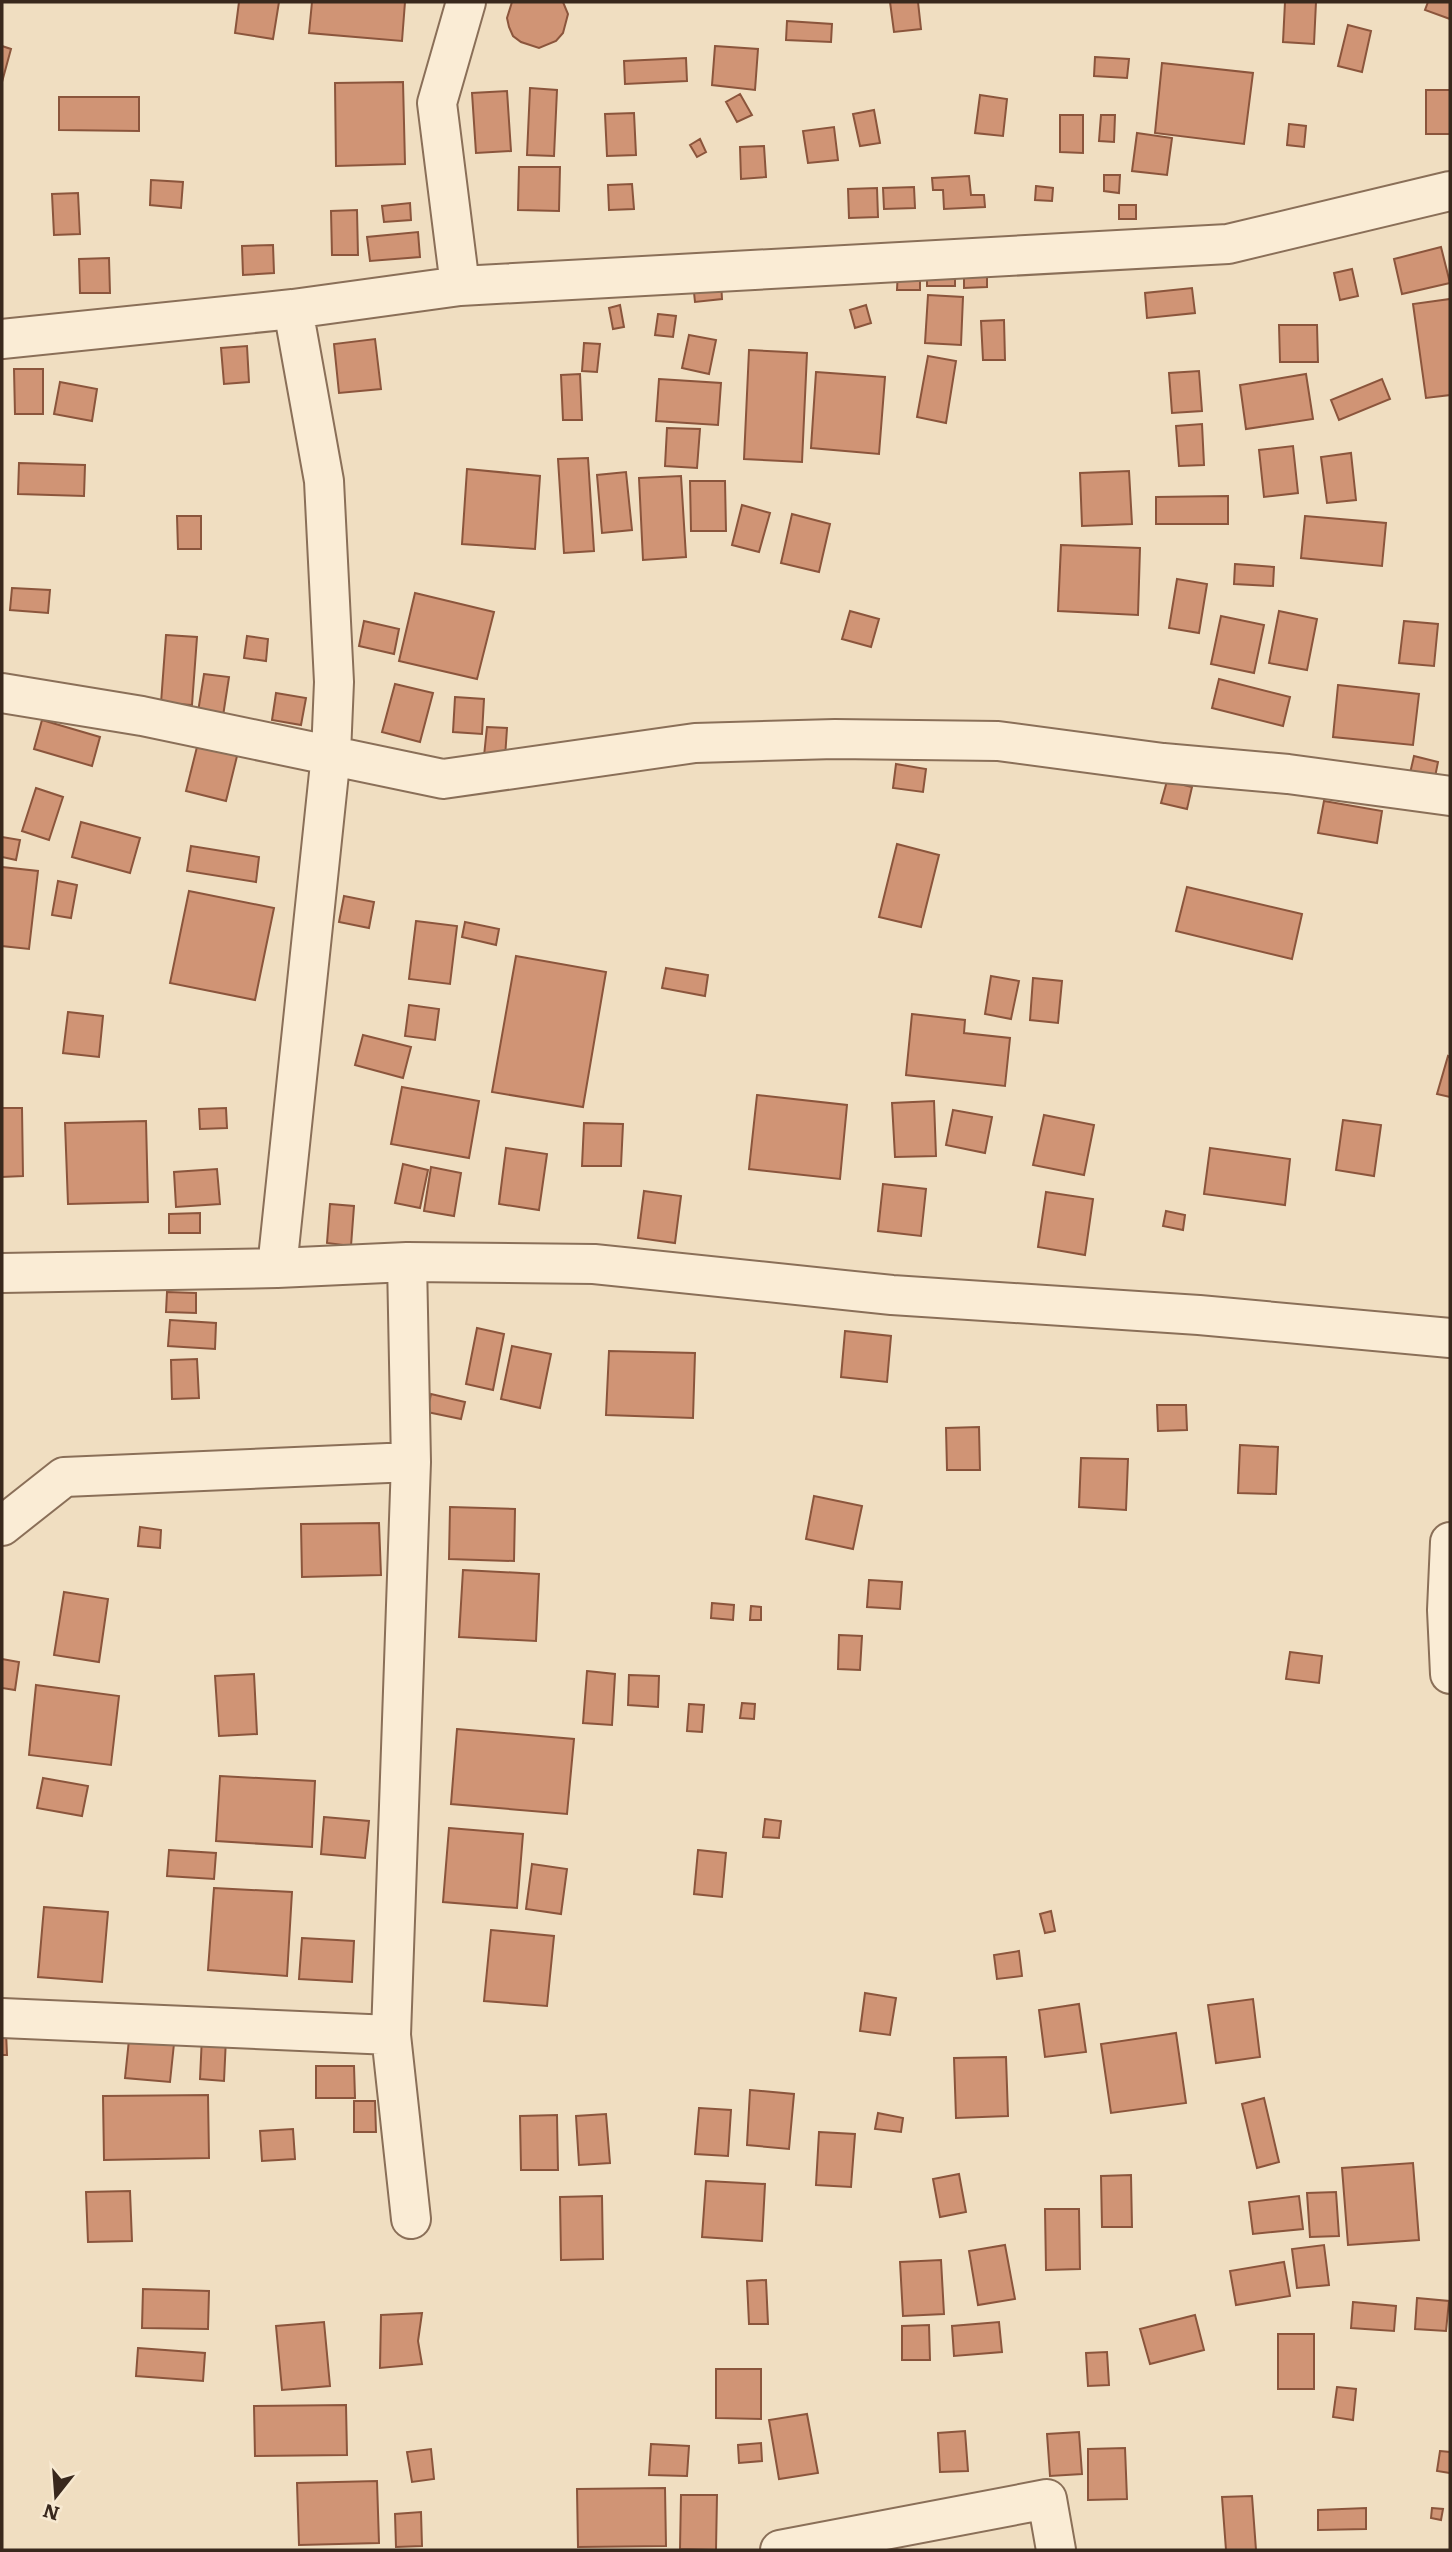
<svg xmlns="http://www.w3.org/2000/svg" width="1452" height="2552" font-family="Literata,serif">
  <style>
    .building { fill: #d09475; stroke: #8b553c; stroke-width: 2 }
    .lines { fill: none; stroke-linecap: round; stroke-linejoin: round }
    .minor-casing { stroke: #8a6f58; stroke-width: 42 }
    .minor { stroke: #faecd5; stroke-width: 38 }
  </style>
  <rect width="100%" height="100%" fill="#f0dec1"/>
  <path class="building" d="M239 2H279L273 39 235 33Z
    M312 2H405L402 41 309 33Z
    M512 2H563L568 14 563 33 556 41 539 48 521 42 513 36 509 27 507 18Z
    M890 2H918L921 29 894 32Z
    M1285 2H1316L1314 44 1283 42Z
    M1428 2H1450V19L1425 10Z
    M787 21 832 24 831 42 786 40Z
    M1348 25 1371 31 1362 72 1338 66Z
    M2 46 11 49 2 82Z
    M715 46 758 49 755 90 712 85Z
    M1095 57 1129 59 1127 78 1094 76Z
    M686 58 687 81 625 84 624 61Z
    M1162 63 1253 73 1244 144 1155 133Z
    M403 82 405 164 336 166 335 83Z
    M530 88 557 90 554 156 527 155Z
    M1426 90H1450V134H1426Z
    M507 91 511 151 476 153 472 93Z
    M740 94 752 115 737 122 726 102Z
    M980 95 1007 99 1003 136 975 133Z
    M59 97H139V131L59 130Z
    M874 110 880 143 860 146 853 114Z
    M634 113 636 155 607 156 605 114Z
    M1060 115H1083V153L1060 152Z
    M1101 115H1115L1114 142 1099 141Z
    M1289 124 1306 126 1304 147 1287 145Z
    M834 127 838 160 808 163 803 131Z
    M1137 133 1172 138 1167 175 1132 171Z
    M700 139 706 152 697 157 690 145Z
    M764 146 766 177 741 179 740 147Z
    M519 167H560L559 211 518 210Z
    M1104 175H1120L1119 193 1104 191Z
    M969 176 971 195H984L985 207 944 209 943 190H933L932 178Z
    M151 180 183 182 181 208 150 205Z
    M632 184 634 209 609 210 608 185Z
    M1036 186 1053 188 1052 201 1035 200Z
    M914 187 915 208 884 209 883 188Z
    M877 188 878 217 849 218 848 189Z
    M78 193 80 234 54 235 52 194Z
    M410 203 411 220 384 222 382 206Z
    M1119 205H1136V219H1119Z
    M357 210 358 255H332L331 211Z
    M418 232 420 257 370 261 367 237Z
    M273 245 274 273 243 275 242 246Z
    M1441 247 1450 283 1402 294 1394 259Z
    M109 258 110 293H80L79 259Z
    M987 268V287L964 288V269Z
    M898 269 920 270V290H897Z
    M927 269 955 270V286H927Z
    M1352 269 1358 296 1340 300 1334 273Z
    M721 281 722 299 695 302 693 283Z
    M1192 288 1195 313 1147 318 1145 293Z
    M928 295 963 297 961 345 925 343Z
    M1450 299V395L1426 398 1413 304Z
    M620 305 624 327 613 329 609 308Z
    M866 305 871 323 855 328 850 310Z
    M658 314 676 316 673 337 655 335Z
    M1004 320 1005 360H983L981 321Z
    M1279 325H1317L1318 362H1280Z
    M689 335 716 340 709 374 682 368Z
    M375 339 381 389 339 393 334 344Z
    M584 343 600 344 597 372 582 371Z
    M247 346 249 382 224 384 221 348Z
    M749 350 807 353 802 462 744 459Z
    M928 356 956 361 946 423 917 417Z
    M14 369H43V414H15Z
    M1199 371 1202 411 1172 413 1169 373Z
    M816 372 885 377 879 454 811 448Z
    M580 374 582 420H563L561 375Z
    M1306 374 1313 419 1246 429 1240 385Z
    M659 379 721 383 718 425 656 421Z
    M1382 379 1390 399 1339 420 1331 400Z
    M60 382 97 389 92 421 54 414Z
    M1202 424 1204 465 1179 466 1176 426Z
    M667 428 700 429 697 468 665 466Z
    M1293 446 1298 493 1264 497 1259 450Z
    M1351 453 1356 500 1327 503 1321 457Z
    M588 458 594 551 564 553 558 459Z
    M19 463 85 465 84 496 18 494Z
    M467 469 540 476 535 549 462 544Z
    M1129 471 1132 524 1082 526 1080 473Z
    M626 472 632 530 602 533 597 475Z
    M681 476 686 557 643 560 639 478Z
    M690 481H725L726 531H691Z
    M1228 496V524H1156V497Z
    M742 505 770 513 759 552 732 545Z
    M792 514 830 524 819 572 781 563Z
    M177 516H201V549H178Z
    M1305 516 1386 523 1382 566 1301 558Z
    M1061 545 1140 548 1138 615 1058 611Z
    M1235 564 1274 567 1273 586 1234 584Z
    M1177 579 1207 584 1199 633 1169 628Z
    M12 588 50 590 48 613 10 610Z
    M415 593 494 612 477 679 399 661Z
    M850 611 879 619 871 647 842 639Z
    M1279 611 1317 619 1307 670 1269 663Z
    M1221 616 1264 625 1254 673 1211 664Z
    M364 621 399 629 394 654 359 646Z
    M1404 621 1438 624 1434 666 1399 663Z
    M166 635 197 637 192 705 161 703Z
    M247 636 268 639 266 661 244 658Z
    M204 674 229 677 223 716 198 712Z
    M1219 679 1290 697 1283 726 1212 708Z
    M395 684 433 693 420 742 382 732Z
    M1338 685 1419 694 1413 745 1333 737Z
    M276 693 306 698 301 725 272 720Z
    M455 697 484 699 482 734 453 732Z
    M42 720 100 737 92 766 34 749Z
    M487 727 507 728 505 758 484 756Z
    M199 739 239 748 226 801 186 791Z
    M1414 756 1438 762 1433 787 1408 782Z
    M896 764 926 769 923 792 893 788Z
    M1167 781 1192 787 1187 809 1161 803Z
    M36 788 63 797 49 840 22 831Z
    M1324 801 1382 811 1377 843 1318 833Z
    M81 822 140 838 130 873 72 857Z
    M2 837 20 840 16 860 2 857Z
    M897 844 939 855 921 927 879 917Z
    M191 846 259 857 256 882 187 871Z
    M2 867 38 871 29 949 2 946Z
    M58 881 77 885 71 918 52 915Z
    M1187 887 1302 914 1292 959 1176 931Z
    M189 891 274 908 255 1000 170 983Z
    M344 896 374 902 369 928 339 922Z
    M416 921 457 926 450 984 409 979Z
    M465 922 499 929 496 945 462 937Z
    M516 956 606 972 583 1107 492 1092Z
    M666 968 708 975 705 996 662 988Z
    M991 976 1019 981 1011 1019 985 1014Z
    M1033 978 1062 981 1058 1023 1030 1020Z
    M409 1005 439 1009 435 1040 405 1036Z
    M68 1012 103 1016 99 1057 63 1053Z
    M912 1014 965 1020 964 1033 1010 1038 1005 1086 906 1075Z
    M363 1035 411 1047 403 1078 355 1065Z
    M1448 1056 1450 1057V1097L1437 1094Z
    M402 1087 479 1101 469 1158 391 1144Z
    M757 1095 847 1105 840 1179 749 1169Z
    M934 1101 936 1156 895 1157 892 1103Z
    M2 1108H22L23 1176 2 1177Z
    M226 1108 227 1128 200 1129 199 1109Z
    M953 1110 992 1117 985 1153 946 1145Z
    M1044 1115 1094 1125 1084 1175 1033 1165Z
    M1343 1120 1381 1125 1374 1176 1336 1170Z
    M146 1121 148 1202 68 1204 65 1123Z
    M584 1123 623 1124 621 1166H582Z
    M506 1148 547 1154 539 1210 499 1204Z
    M1210 1148 1290 1159 1285 1205 1204 1194Z
    M403 1164 428 1170 420 1208 395 1203Z
    M431 1167 461 1173 454 1216 424 1211Z
    M217 1169 220 1204 176 1207 174 1172Z
    M883 1184 926 1189 921 1236 878 1231Z
    M644 1191 681 1196 675 1243 638 1238Z
    M1046 1192 1093 1199 1085 1255 1038 1247Z
    M330 1204 354 1206 351 1246 327 1243Z
    M1166 1211 1185 1215 1183 1230 1163 1226Z
    M200 1213V1233H169V1214Z
    M167 1292 196 1293V1313L166 1312Z
    M170 1320 216 1323 215 1349 168 1346Z
    M477 1328 504 1334 493 1390 466 1384Z
    M845 1331 891 1336 887 1382 841 1377Z
    M512 1346 551 1354 540 1408 501 1399Z
    M609 1351 695 1353 693 1418 606 1415Z
    M197 1359 199 1398 172 1399 171 1360Z
    M431 1394 465 1402 461 1419 427 1412Z
    M1157 1405H1186L1187 1430 1158 1431Z
    M979 1427 980 1470H947L946 1428Z
    M1240 1445 1278 1447 1276 1494 1238 1493Z
    M1081 1458 1128 1459 1126 1510 1079 1507Z
    M814 1496 862 1506 853 1549 806 1539Z
    M450 1507 515 1509 514 1561 449 1559Z
    M379 1523 381 1575 302 1577 301 1524Z
    M140 1527 161 1530 160 1548 138 1546Z
    M463 1570 539 1574 536 1641 459 1637Z
    M869 1580 902 1582 900 1609 867 1607Z
    M64 1592 108 1599 99 1662 54 1655Z
    M712 1603 734 1605 733 1620 711 1618Z
    M751 1606 761 1607V1620H750Z
    M839 1635 862 1636 860 1670 838 1669Z
    M1290 1652 1322 1656 1319 1683 1286 1679Z
    M2 1659 19 1662 15 1690 2 1688Z
    M587 1671 615 1674 612 1725 583 1723Z
    M254 1674 257 1734 219 1736 215 1676Z
    M629 1675 659 1676 658 1707 628 1705Z
    M36 1685 119 1696 111 1765 29 1755Z
    M742 1703 755 1704 754 1719 740 1718Z
    M689 1704 704 1705 702 1732 687 1731Z
    M457 1729 574 1739 567 1814 451 1804Z
    M220 1776 315 1781 312 1847 216 1841Z
    M43 1778 88 1786 82 1816 37 1808Z
    M324 1817 369 1821 365 1858 321 1854Z
    M765 1819 781 1821 779 1838 763 1837Z
    M449 1828 523 1834 517 1908 443 1902Z
    M169 1850 216 1853 214 1879 167 1876Z
    M698 1850 726 1853 722 1897 694 1894Z
    M532 1864 567 1869 561 1914 526 1909Z
    M214 1888 292 1892 287 1976 208 1970Z
    M44 1907 108 1912 102 1982 38 1977Z
    M1051 1911 1055 1931 1045 1933 1040 1914Z
    M491 1930 554 1936 547 2006 484 2001Z
    M302 1938 354 1941 352 1982 299 1979Z
    M1019 1951 1022 1976 997 1979 994 1955Z
    M865 1993 896 1998 890 2035 860 2031Z
    M1253 1999 1260 2057 1216 2063 1208 2005Z
    M1079 2004 1086 2052 1045 2057 1039 2010Z
    M130 2030 175 2034 170 2082 125 2078Z
    M2 2032H6L7 2055H2Z
    M1176 2033 1186 2103 1111 2113 1101 2044Z
    M202 2036 226 2038 224 2081 200 2079Z
    M1006 2057 1008 2116 956 2118 954 2058Z
    M316 2066H354L355 2098H316Z
    M750 2090 794 2094 789 2149 747 2145Z
    M208 2095 209 2158 104 2160 103 2096Z
    M1264 2098 1279 2162 1257 2168 1242 2104Z
    M354 2101H375L376 2132H354Z
    M699 2108 731 2110 728 2156 695 2154Z
    M878 2113 903 2118 901 2132 875 2129Z
    M606 2114 610 2163 579 2165 576 2116Z
    M557 2115 558 2170H521L520 2116Z
    M293 2129 295 2159 262 2161 260 2131Z
    M819 2132 855 2134 851 2187 816 2185Z
    M1413 2163 1419 2240 1348 2245 1342 2168Z
    M959 2174 966 2212 940 2217 933 2179Z
    M1131 2175 1132 2227H1102L1101 2176Z
    M706 2181 765 2184 762 2241 702 2237Z
    M130 2191 132 2241 88 2242 86 2192Z
    M1336 2192 1339 2236 1310 2237 1307 2193Z
    M602 2196 603 2259 561 2260 560 2197Z
    M1299 2196 1303 2229 1253 2234 1249 2202Z
    M1045 2209H1079L1080 2269 1046 2270Z
    M1005 2245 1015 2299 978 2305 969 2251Z
    M1324 2245 1329 2285 1297 2288 1292 2249Z
    M941 2260 944 2314 903 2316 900 2262Z
    M1284 2262 1290 2296 1236 2305 1230 2271Z
    M766 2280 768 2324H749L747 2281Z
    M143 2289 209 2291 208 2329 142 2328Z
    M1417 2298 1449 2301 1446 2331 1415 2329Z
    M1353 2302 1396 2306 1394 2331 1351 2328Z
    M422 2313 418 2341 422 2364 380 2368 381 2315Z
    M1195 2315 1204 2350 1150 2364 1140 2329Z
    M324 2322 330 2386 282 2390 276 2326Z
    M999 2322 1002 2352 954 2356 952 2326Z
    M929 2325 930 2360H902V2326Z
    M1278 2334H1314V2389H1278Z
    M138 2348 205 2353 203 2381 136 2376Z
    M1107 2352 1109 2385 1088 2386 1086 2353Z
    M716 2369H761V2419L716 2418Z
    M1337 2387 1356 2389 1353 2420 1333 2417Z
    M346 2405 347 2455 255 2456 254 2406Z
    M807 2414 818 2473 779 2479 769 2420Z
    M965 2431 968 2471 940 2472 938 2433Z
    M1079 2432 1082 2474 1050 2476 1047 2434Z
    M761 2443 762 2461 739 2463 738 2445Z
    M651 2444 689 2446 687 2476 649 2475Z
    M1125 2448 1127 2499 1088 2500V2449Z
    M431 2449 434 2479 412 2482 407 2452Z
    M1440 2451 1450 2452V2473L1437 2471Z
    M377 2481 379 2543 299 2545 297 2483Z
    M665 2488 666 2546 578 2547 577 2489Z
    M681 2495H717L716 2550 680 2549Z
    M1252 2496 1256 2550H1226L1222 2497Z
    M1366 2508V2529L1318 2530V2510Z
    M1432 2508 1443 2509 1441 2520 1431 2518Z
    M421 2512 422 2546 396 2547 395 2514Z"/>
  <g class="lines">
    <defs>
      <path id="minor" d="M460 286 437 103 466 2
        M2 339 293 309 460 286 1228 244 1450 191
        M2 693 142 716 443 779 695 743 835 739 998 741 1163 763 1288 774 1450 796
        M407 1262 411 1462 391 2035 411 2219
        M277 1268 331 754 334 682 324 481 293 309
        M2 1273 277 1268 407 1262 594 1264 892 1295 1199 1315 1450 1338
        M2 1526 64 1477 411 1462
        M1450 1542 1447 1610 1450 1674
        M2 2018 391 2035
        M780 2550 1047 2499 1056 2550"/>
    </defs>
    <use href="#minor" class="minor-casing"/>
    <use href="#minor" class="minor"/>
  </g>
  <rect width="1452" height="2552" fill="none" stroke="#39281d" stroke-width="7"/>
  <g transform="translate(56 2496) rotate(197)" stroke="#f7e9d1" stroke-width="5" paint-order="stroke">
  <path d="M0-5L12 26L0 18L-12 26Z" fill="#39281d"/>
  <text y="-10" font-size="19" font-weight="bold" text-anchor="middle" fill="#39281d">N</text>
  </g>
</svg>
